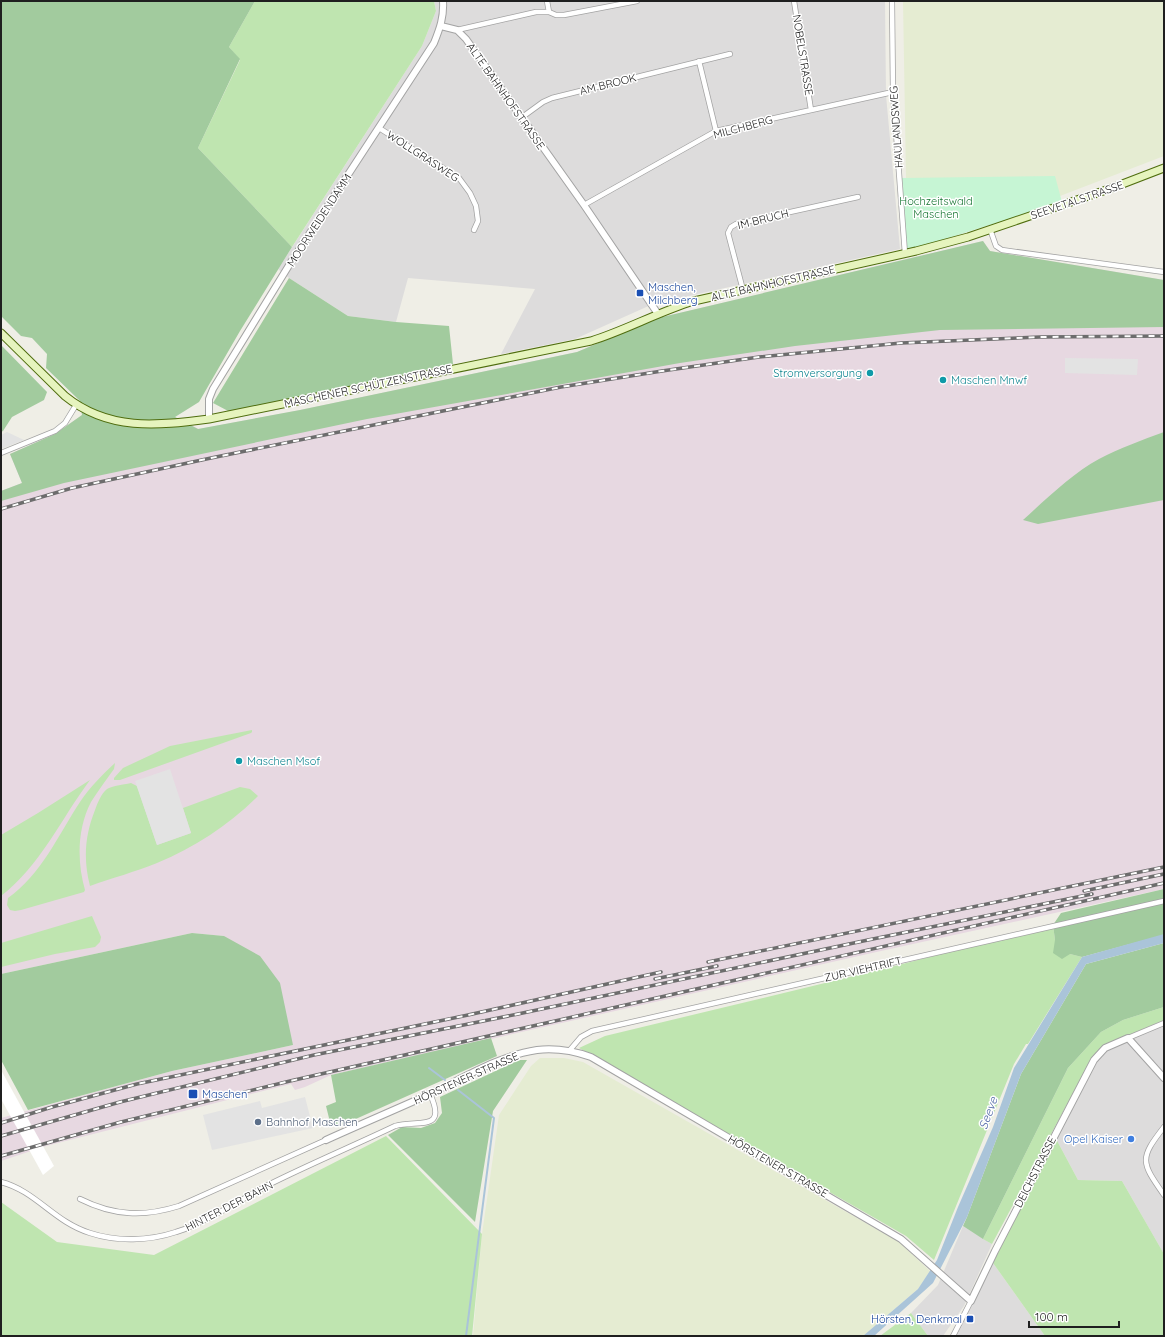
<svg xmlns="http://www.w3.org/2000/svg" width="1165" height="1337" font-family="Quicksand,sans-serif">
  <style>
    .residential { fill: #dddcdc }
    .industrial { fill: #e7d8e1 }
    .farmland { fill: #e5ecd2 }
    .grass { fill: #bfe5b0 }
    .forest { fill: #a2cb9e }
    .park { fill: #c6f5d4 }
    .parking { fill: #e3e3e3 }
    .water { fill: #aac4d9 }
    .pier { fill: #fff }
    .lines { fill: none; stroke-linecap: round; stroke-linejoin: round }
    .stream { stroke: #aac4d9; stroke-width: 2 }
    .minor-casing { stroke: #a3a3a3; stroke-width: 6 }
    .tertiary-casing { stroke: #a3a3a3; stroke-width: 8 }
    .secondary-casing { stroke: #4f6d0e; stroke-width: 9 }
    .minor { stroke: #fff; stroke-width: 4.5 }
    .tertiary { stroke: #fff; stroke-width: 6 }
    .secondary { stroke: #e6f4be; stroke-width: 7 }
    .rail-casing { stroke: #6d6d6d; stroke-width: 3.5 }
    .rail { stroke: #fff; stroke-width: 2; stroke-dasharray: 6; stroke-linecap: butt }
    .transit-dot { fill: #1a4fb4; stroke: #fff; stroke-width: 1.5 }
    .culture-dot { fill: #0f9aa8; stroke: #fff; stroke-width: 1.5 }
    .service-dot { fill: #5c6f8a; stroke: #fff; stroke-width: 1.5 }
    .shop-dot { fill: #3f7fe0; stroke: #fff; stroke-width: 1.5 }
    .labels { text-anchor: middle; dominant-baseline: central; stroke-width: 3; stroke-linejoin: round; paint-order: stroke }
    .street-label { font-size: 11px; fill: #1f1f1f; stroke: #fff }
    .park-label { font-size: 11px; fill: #157531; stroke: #fff }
    .transit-label { font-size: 11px; fill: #164399; stroke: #fff; text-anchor: start }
    .culture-label { font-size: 11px; fill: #0d838f; stroke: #fff; text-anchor: start }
    .service-label { font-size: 11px; fill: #4e5e75; stroke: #fff; text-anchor: start }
    .shop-label { font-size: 11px; fill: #366cbe; stroke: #fff; text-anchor: end }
    .water-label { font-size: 12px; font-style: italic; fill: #536ba7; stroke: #fff }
  </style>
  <rect width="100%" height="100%" fill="#efeee6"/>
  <path class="residential" d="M434 1H885L886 95 900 249 653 304 575 339 501 354 535 289 408 278 396 322 348 316 289 278 278 269 422 46 436 11Z
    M1164 1023V1254L1122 1181 1078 1180 1054 1135 1078 1089 1105 1048Z
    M963 1226 992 1244 964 1306 943 1336H928L911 1313 938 1285Z
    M993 1263 1045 1336H954Z"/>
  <path class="industrial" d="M983 241 990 251 1164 280V889L881 951 331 1075 305 1087 295 1090 291 1084 46 1146 1 1161V1118L172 1071 293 1045 224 936 192 933 1 974V491L22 483 10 454 55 434 82 415 80 401 175 417 199 429 300 410 577 352 658 318Z"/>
  <path class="farmland" d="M903 1H1164V156L1060 196 975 180 906 178Z
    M540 1058H564L583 1062 899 1242 930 1271 918 1289 863 1336H473L482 1234 499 1115 531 1066Z"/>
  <path class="grass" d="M255 1H434L436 11 422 46 292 247 198 148 240 60 229 47Z
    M252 730V732L251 733 120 780H114V778L123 768 170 746Z
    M115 763 114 769C106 780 98 791 91 802 77 829 77 862 85 890L84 892 21 910 15 911 10 910 7 905 8 898C41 875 59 834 80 802 90 787 102 775 115 763Z
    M90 780C61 819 40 866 1 896V835L38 813Z
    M131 783 137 786 157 845 191 833 183 808 240 787 250 789 258 796C229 825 195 847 157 863 135 872 112 878 90 886 83 859 85 835 95 810 98 802 101 794 107 789 111 786 127 784 131 783Z
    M92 916 101 937 100 942 95 947 55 954 1 967V943Z
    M1053 925 1055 940 1070 954 1082 957 1028 1044H1026L1014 1064 934 1260 906 1236 579 1048 605 1036 887 968Z
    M1164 1007V1020L1106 1045 1093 1056 992 1244 983 1239 1068 1068 1101 1032 1123 1020Z
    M1054 1135 1078 1180 1122 1181 1164 1254V1336H1045L993 1263Z
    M386 1136 482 1234 472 1336H1V1202L57 1242 154 1255Z
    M911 1313 928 1336H880Z"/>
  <path class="forest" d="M1 1H255L229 47 240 59 198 148 292 247 240 331 199 402 175 417 198 429 300 410 577 352 658 318 983 241 990 251 1164 280V327L940 330 795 346 680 363 367 419 64 483 1 501V491L22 483 10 454 55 434 82 415 80 401 46 368 47 354 32 338 21 336 1 316Z
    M289 278 348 316 396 322 449 326 453 364 230 412 213 403Z
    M1 345 47 392 44 400 12 417 3 431 1 432Z
    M1164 432V500L1038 524 1023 520C1045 500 1073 473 1099 459 1120 448 1142 440 1164 432Z
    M1164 889V935L1082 957 1070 954 1062 959 1053 953 1055 940 1053 925 1061 913Z
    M192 933 224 936 260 956 280 983 293 1045 172 1071 28 1110 1 1060V974Z
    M1164 943V1007L1123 1020 1101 1032 1068 1068 983 1239 963 1226 967 1217 1021 1074 1086 964Z
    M491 1038 497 1056 340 1126 330 1122 326 1106 336 1102 331 1075Z
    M519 1060H527L493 1111 475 1222 388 1135 402 1127 421 1128 435 1123 442 1113 440 1097Z"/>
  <path class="park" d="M1055 176 1062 202 907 251 902 178Z"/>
  <path class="parking" d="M1065 358 1138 359 1137 375 1065 373Z
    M7 432 24 440 1 449V435Z
    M170 769 191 833 157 845 135 781Z
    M305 1097 313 1128 212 1150 203 1115 260 1101 262 1108Z"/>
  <path class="water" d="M1164 934V943L1086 964 1021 1074 967 1217 933 1283 874 1336H863L918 1289 937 1260 958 1207 993 1127 1014 1068 1082 957Z"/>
  <path class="pier" d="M1 1070 54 1166 43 1175 1 1099Z"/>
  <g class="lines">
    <path class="stream" d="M429 1068 445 1080
      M458 1090 494 1118 466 1336"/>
    <defs>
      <path id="minor" d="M547 1 549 12
        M794 1 811 110
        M892 1 893 92 905 254
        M457 30 536 12H549L556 15H564L637 1
        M699 61 716 131
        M521 118 543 102 552 98 730 54
        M379 128 459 178 470 193 476 206 478 221 474 230
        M584 205 716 131 893 92
        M990 229 996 246 1002 250 1164 272
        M743 290 728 233 731 227 736 224 858 197
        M1 453 55 431 65 423 76 405
        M1128 1038 1164 1023
        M569 1051 581 1037 592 1031 1164 901
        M1164 1127C1139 1159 1141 1162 1164 1195
        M1 1182C36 1191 54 1222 90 1233 117 1242 149 1241 176 1232 183 1230 190 1227 196 1224 221 1213 244 1198 268 1185 310 1164 353 1146 395 1126 417 1119 448 1133 430 1094
        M80 1199C114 1216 144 1217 179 1206L326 1140
        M953 1336 971 1301"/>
      <path id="tertiary" d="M441 26 457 30 466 39 584 205 658 314
        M209 419V399L213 389 291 262 434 43C440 28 444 17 443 1
        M326 1140C361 1124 397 1109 432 1093 465 1077 501 1055 537 1050 555 1048 574 1051 591 1057L901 1239 971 1301 995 1251 1094 1060 1105 1048 1128 1038 1164 1078"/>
      <path id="secondary" d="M1 333 65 396C108 431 157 426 209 419L591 341C626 330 658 312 694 301L916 251 968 237 1112 188 1164 168"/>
    </defs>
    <use href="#minor" class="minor-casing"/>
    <use href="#tertiary" class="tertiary-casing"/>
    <use href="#secondary" class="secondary-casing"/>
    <use href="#minor" class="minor"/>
    <use href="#tertiary" class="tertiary"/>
    <use href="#secondary" class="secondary"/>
    <defs>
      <path id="rail" d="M1 509 72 488 211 458 561 387 662 371 759 357 901 343 1040 337 1164 336
        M1084 891 1164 874
        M708 962 1164 867
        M655 979 717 966
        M1 1123 52 1107 137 1084 468 1015 661 972
        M1 1136 120 1102 314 1055 518 1014 868 940 1092 894
        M1 1156 121 1122 290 1081 1164 883"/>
    </defs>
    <use href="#rail" class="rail-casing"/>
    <use href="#rail" class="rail"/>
  </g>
  <g class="transit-dot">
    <rect x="636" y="289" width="8" height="8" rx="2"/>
    <rect x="188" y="1089" width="10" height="10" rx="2"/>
    <rect x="966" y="1315" width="8" height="8" rx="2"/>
  </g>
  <g class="culture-dot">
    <circle cx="870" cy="373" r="4"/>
    <circle cx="943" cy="380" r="4"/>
    <circle cx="239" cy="761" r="4"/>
  </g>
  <circle class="service-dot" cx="258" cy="1122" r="4"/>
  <circle class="shop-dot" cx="1131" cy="1139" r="4"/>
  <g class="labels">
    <g class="street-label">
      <text transform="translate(803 55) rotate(81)">NOBELSTRASSE</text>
      <text transform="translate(608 84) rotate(-14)">AM BROOK</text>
      <text transform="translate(506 96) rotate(55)">ALTE BAHNHOFSTRASSE</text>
      <text transform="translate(743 127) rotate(-15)">MILCHBERG</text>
      <text transform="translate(896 127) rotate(-94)">HAULANDSWEG</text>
      <text transform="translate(423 156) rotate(33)">WOLLGRASWEG</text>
      <text transform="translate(1077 200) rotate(-19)">SEEVETALSTRASSE</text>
      <text transform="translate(763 219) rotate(-14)">IM BRUCH</text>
      <text transform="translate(319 220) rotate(-57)">MOORWEIDENDAMM</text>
      <text transform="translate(773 283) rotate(-13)">ALTE BAHNHOFSTRASSE</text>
      <text transform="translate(368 386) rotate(-12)">MASCHENER SCHÜTZENSTRASSE</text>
      <text transform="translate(863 969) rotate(-13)">ZUR VIEHTRIFT</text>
      <text transform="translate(466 1078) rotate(-24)">HÖRSTENER STRASSE</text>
      <text transform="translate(778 1166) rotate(30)">HÖRSTENER STRASSE</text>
      <text transform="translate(1035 1172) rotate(-63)">DEICHSTRASSE</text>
      <text transform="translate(229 1206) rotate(-27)">HINTER DER BAHN</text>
    </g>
    <g class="park-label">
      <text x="936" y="201">Hochzeitswald<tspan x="936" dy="13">Maschen</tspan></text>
    </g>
    <g class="transit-label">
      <text x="648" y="287">Maschen,<tspan x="648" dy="13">Milchberg</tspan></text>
      <text x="202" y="1094">Maschen</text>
      <text x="962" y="1319" text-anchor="end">Hörsten, Denkmal</text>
    </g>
    <g class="culture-label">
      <text x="862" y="373" text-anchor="end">Stromversorgung</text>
      <text x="951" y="380">Maschen Mnwf</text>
      <text x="247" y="761">Maschen Msof</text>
    </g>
    <g class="service-label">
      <text x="266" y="1122">Bahnhof Maschen</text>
    </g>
    <g class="shop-label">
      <text x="1123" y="1139">Opel Kaiser</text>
    </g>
    <g class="water-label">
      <text transform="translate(988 1113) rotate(-70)">Seeve</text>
    </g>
  </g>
  <rect width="1165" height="1337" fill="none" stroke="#1f1f1f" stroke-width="4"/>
  <path d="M1029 1321v6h90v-6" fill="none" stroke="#1f1f1f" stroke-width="2"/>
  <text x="1035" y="1321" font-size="12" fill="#1f1f1f" stroke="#ffffff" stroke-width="3" paint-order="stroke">100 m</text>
</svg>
